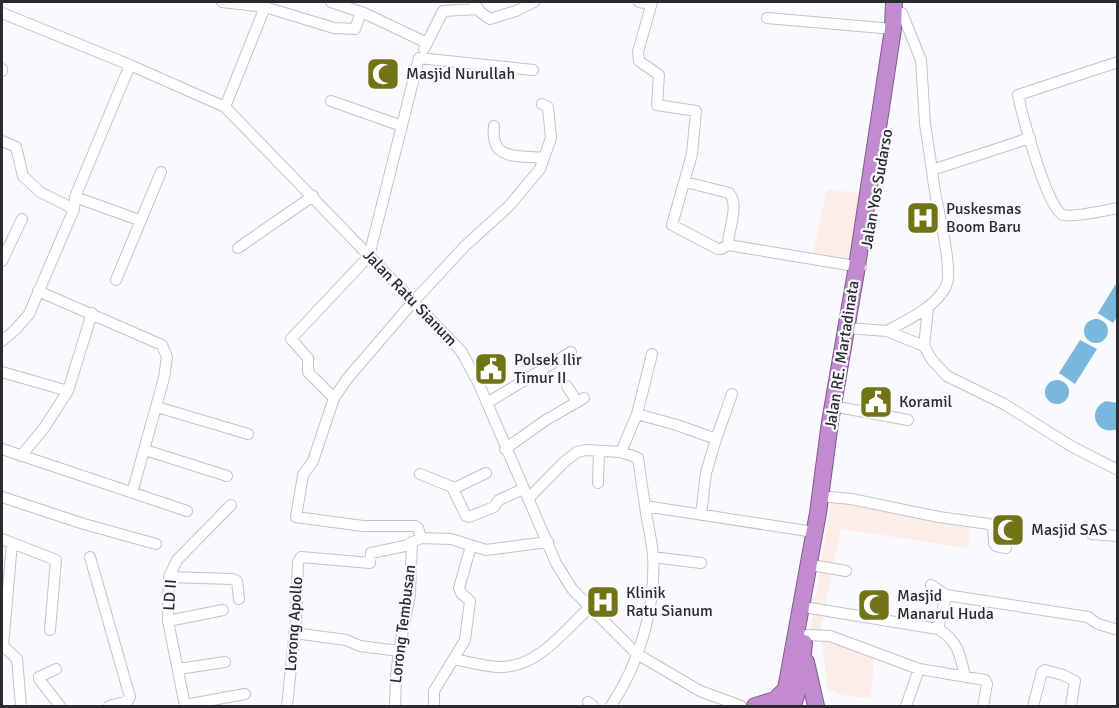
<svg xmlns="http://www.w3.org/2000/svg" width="1119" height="708" font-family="Signika,sans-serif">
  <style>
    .commercial { fill: #fcede7 }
    .water { fill: #79b8dc }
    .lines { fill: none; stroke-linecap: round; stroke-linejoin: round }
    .minor-casing { stroke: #c1c3ce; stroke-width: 12 }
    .trunk-casing { stroke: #825790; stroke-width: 18 }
    .minor { stroke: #fff; stroke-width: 10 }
    .trunk { stroke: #c28bd0; stroke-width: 16 }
    .labels { text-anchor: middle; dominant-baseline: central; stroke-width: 4.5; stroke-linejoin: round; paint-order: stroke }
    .poi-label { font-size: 16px; fill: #2a2b2f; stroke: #f9fafe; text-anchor: start }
    .street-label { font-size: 16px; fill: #2a2b2f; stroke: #f9fafe }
  </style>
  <rect width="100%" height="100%" fill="#f9fafe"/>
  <path class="commercial" d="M827 189 863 194 854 261 813 252Z
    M831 501 970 525 968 548 841 529 819 635 810 632Z
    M822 638 874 655 871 698 840 695 827 688Z"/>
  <path class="water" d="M1117 282V317L1113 323 1098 313Z
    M1084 331a12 12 0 1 1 24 0a12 12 0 1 1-24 0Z
    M1080 340 1097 349 1075 384 1059 373Z
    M1045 392a12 12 0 1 1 24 0a12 12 0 1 1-24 0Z
    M1106 401 1117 403V429C1097 437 1085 410 1106 401Z"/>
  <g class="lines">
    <defs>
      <path id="minor" d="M222 2 265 7 334 28 355 29 361 12
        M331 2 364 13 427 43
        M474 2 480 12 490 19 516 11 534 2
        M639 2 651 4
        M652 2 638 52 639 61 659 75 657 105 696 111 692 154 672 225 718 249H721L728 245 861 267
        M2 13 130 65 225 107 461 351 478 382 556 563 572 589 637 654 700 691 741 706
        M902 13 921 60 925 124 932 170
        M767 18 893 29
        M424 49 443 11 478 9
        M1118 62 1018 95C1022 114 1047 209 1063 215 1071 218 1107 210 1118 208
        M2 71V69
        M331 101 402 126
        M225 107 265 7
        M494 126C490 162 518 155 544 158
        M2 141 16 147 23 176 40 192 74 209
        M685 182 729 193C740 205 728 230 728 245
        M75 197 139 220
        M238 248 313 196
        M2 261 22 219
        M116 280 161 172
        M38 291 162 345 167 357 164 378 132 493
        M846 328 887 331 924 346 932 360 947 376 1004 404 1071 446 1118 470
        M887 331C905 321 928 311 941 294 946 288 949 280 948 272 948 240 935 204 932 170L1030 138
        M2 341 16 329 29 314 74 209 75 197 130 65
        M924 346 928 308
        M2 372 68 391 92 313
        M567 386 577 402
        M334 398 308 372V358L291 339 369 256 419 58 533 70
        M487 403 571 352
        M157 407 248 434
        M843 408 908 420
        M637 414 652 354
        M716 439 732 394
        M2 449 187 511
        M505 449 546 420 584 398
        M145 450 227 476
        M621 452 637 414 677 425 716 439 706 473 701 515
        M21 456 44 428 68 391
        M420 474 452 487 466 516 469 517 494 507 499 500 523 489
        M598 483 599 451
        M453 489 486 473
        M2 497 84 524 156 544
        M829 497 851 499 939 517 989 524 993 527 994 543 996 546 1006 548
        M528 499 563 463 577 452 586 450 621 452 638 458 645 506 814 532
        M1092 534 1118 536
        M421 538 418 528 415 526H363L296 517 303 475 313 461 334 398 347 379 413 302 465 246 509 206 540 169 551 138 548 107 542 104
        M2 539 56 560 50 630
        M90 557 130 697 128 701 109 706
        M653 557 701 563
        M817 566 846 571
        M169 577 232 579 237 581 239 599
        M931 585 946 595
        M810 608 938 629 946 595 1088 617 1098 624 1118 630
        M168 621 223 610
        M938 629C958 640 961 657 965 677
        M294 633 346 640 360 646 399 651
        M805 635 830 636 919 669 906 706
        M2 645 17 659 21 706
        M3 646 12 543
        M454 659C469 662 485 667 501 667 538 667 564 631 589 608
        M56 669 39 677V679L60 706
        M178 669 225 662
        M919 669 985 680 987 684 983 706
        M588 702 593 706
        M185 705 245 694
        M185 706 168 621 169 577 177 560 231 505
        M287 706 296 619 298 562 301 557 370 563 371 553 405 546 421 538 451 539 486 550 548 542
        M395 706 396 676 399 651 410 594 412 542
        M434 706V691L465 640 470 601 461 593 459 588 471 546
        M611 706C639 664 656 608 653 556 652 540 647 522 645 506
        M1033 706 1042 672 1045 670 1063 675 1075 681 1071 706"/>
      <path id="trunk" d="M806 662 816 706
        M755 706 775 700 786 689
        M780 706 786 689 818 513 830 422 857 266 893 29 894 2
        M793 706 800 681 804 643"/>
    </defs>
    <use href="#minor" class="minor-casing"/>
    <use href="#trunk" class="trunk-casing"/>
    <use href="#minor" class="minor"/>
    <use href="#trunk" class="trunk"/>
  </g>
  <defs>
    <symbol id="mosque-square" viewBox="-11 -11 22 22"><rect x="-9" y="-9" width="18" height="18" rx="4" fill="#727216" stroke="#f9fafe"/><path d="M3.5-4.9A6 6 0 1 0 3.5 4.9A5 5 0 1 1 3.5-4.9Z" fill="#fff"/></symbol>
    <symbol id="hospital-square" viewBox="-11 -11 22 22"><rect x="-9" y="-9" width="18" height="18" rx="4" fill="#727216" stroke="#f9fafe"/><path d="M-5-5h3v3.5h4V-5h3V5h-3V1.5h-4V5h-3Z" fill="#fff"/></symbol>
    <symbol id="civic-square" viewBox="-11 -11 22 22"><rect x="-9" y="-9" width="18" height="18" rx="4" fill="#727216" stroke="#f9fafe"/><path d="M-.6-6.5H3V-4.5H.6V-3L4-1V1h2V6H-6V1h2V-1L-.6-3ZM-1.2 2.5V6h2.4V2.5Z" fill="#fff"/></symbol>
  </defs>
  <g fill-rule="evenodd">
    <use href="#mosque-square" x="364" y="55" width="38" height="38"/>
    <use href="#hospital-square" x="904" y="199" width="38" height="38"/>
    <use href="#civic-square" x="472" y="350" width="38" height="38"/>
    <use href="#civic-square" x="857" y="383" width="38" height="38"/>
    <use href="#mosque-square" x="989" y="511" width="38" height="38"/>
    <use href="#hospital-square" x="584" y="583" width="38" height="38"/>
    <use href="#mosque-square" x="855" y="586" width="38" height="38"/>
  </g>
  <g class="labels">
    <g class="poi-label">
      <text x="406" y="74">Masjid Nurullah</text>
      <text x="946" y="209">Puskesmas<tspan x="946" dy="18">Boom Baru</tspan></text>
      <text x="514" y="360">Polsek Ilir<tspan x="514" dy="18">Timur II</tspan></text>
      <text x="899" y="402">Koramil</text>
      <text x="1031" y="530">Masjid SAS</text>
      <text x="626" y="593">Klinik<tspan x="626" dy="18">Ratu Sianum</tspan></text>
      <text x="897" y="596">Masjid<tspan x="897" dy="18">Manarul Huda</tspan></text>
    </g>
    <g class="street-label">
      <text transform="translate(877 189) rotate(-80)">Jalan Yos Sudarso</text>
      <text transform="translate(410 298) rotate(46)">Jalan Ratu Sianum</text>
      <text transform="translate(842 355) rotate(-81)">Jalan RE. Martadinata</text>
      <text transform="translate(170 595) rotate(-86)">LD II</text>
      <text transform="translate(294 624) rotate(-86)">Lorong Apollo</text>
      <text transform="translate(403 624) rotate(-83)">Lorong Tembusan</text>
    </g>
  </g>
  <rect width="1119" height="708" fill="none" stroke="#2a2b2f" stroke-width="6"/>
</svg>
